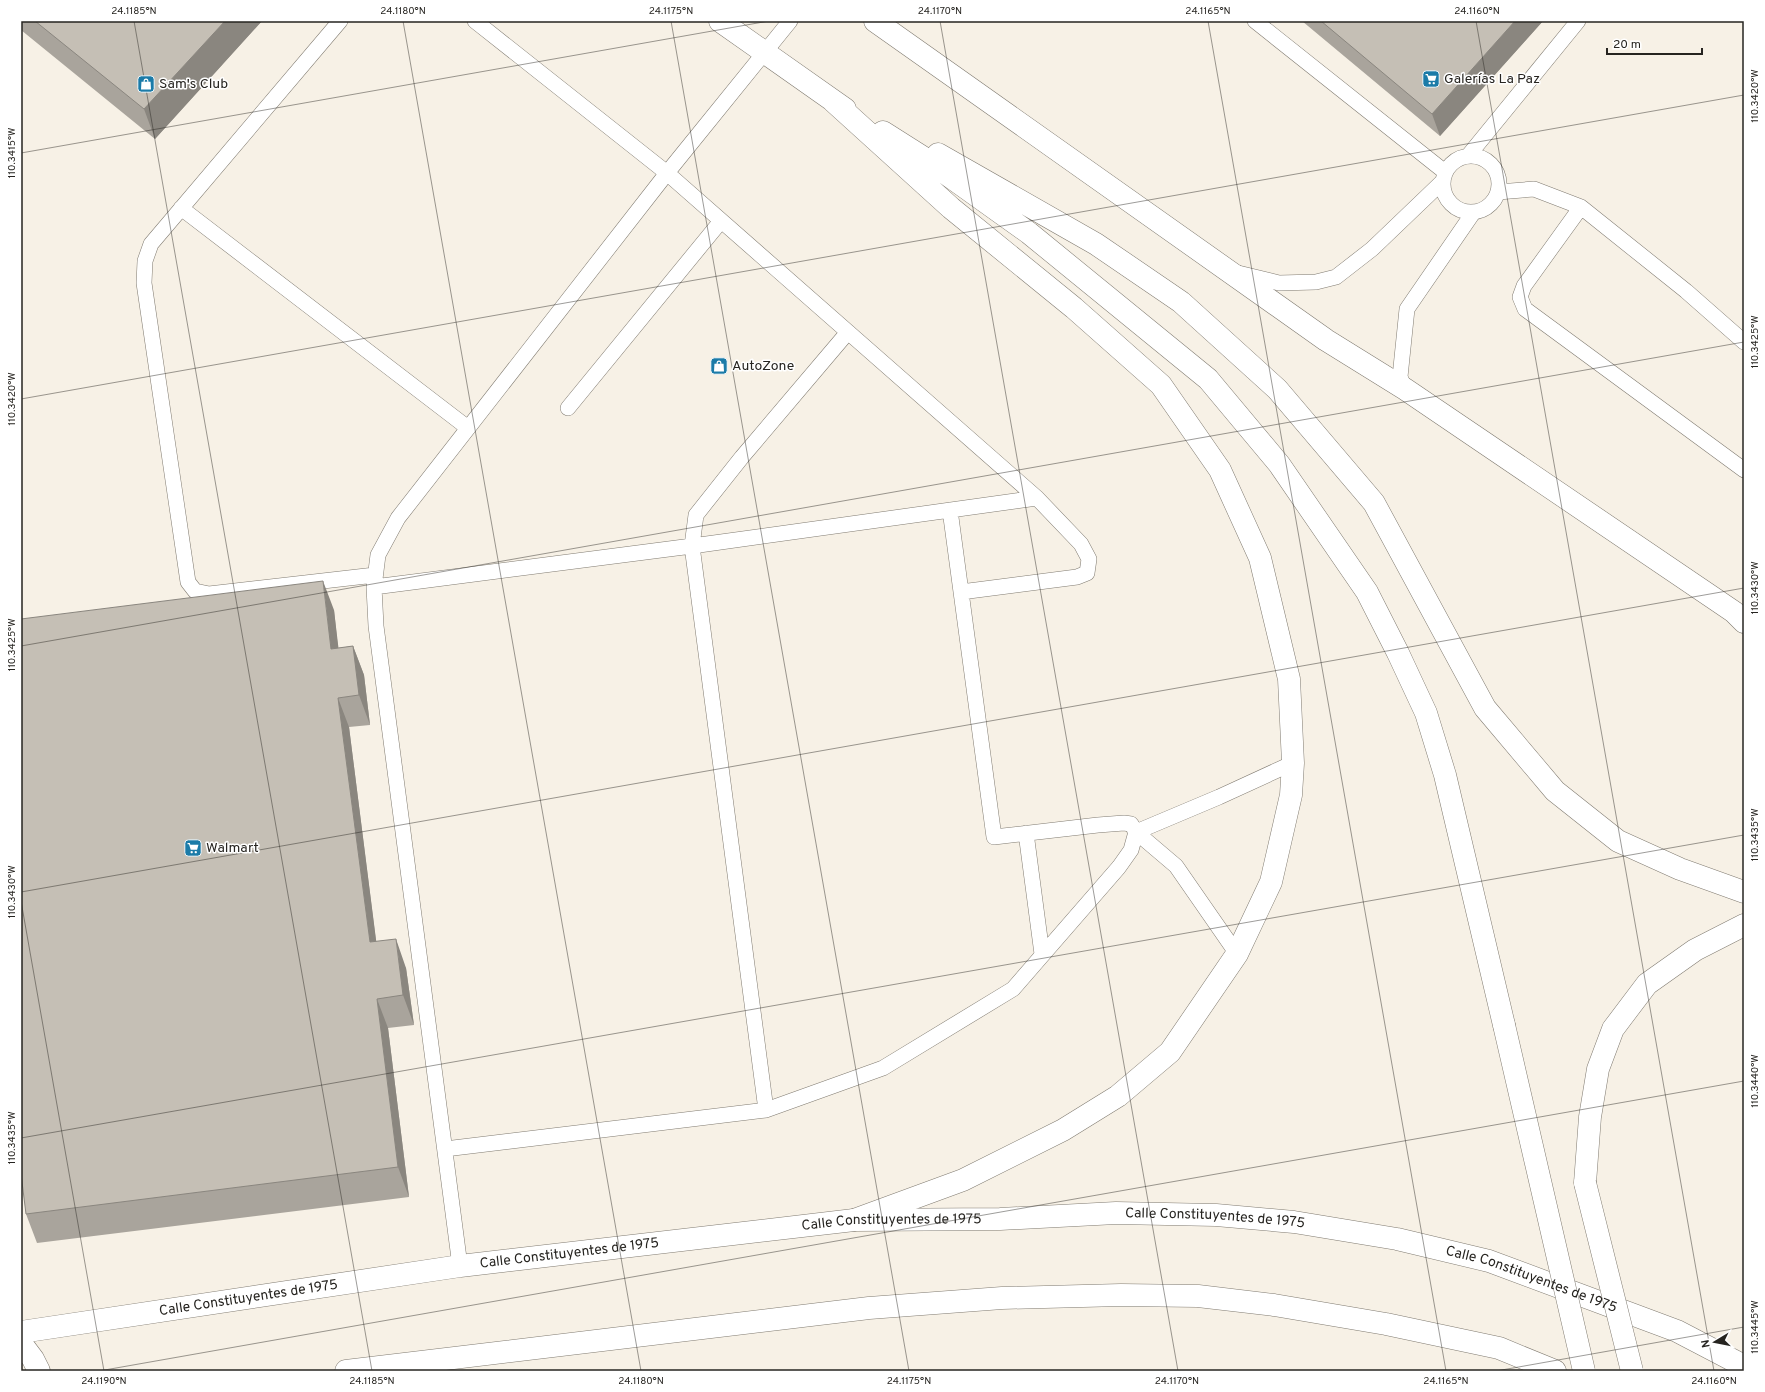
<svg xmlns="http://www.w3.org/2000/svg" width="1765" height="1392" font-family="Overpass,sans-serif">
  <style>
    .lines { fill: none; stroke-linecap: round; stroke-linejoin: round }
    .service-casing { stroke: #807b71; stroke-width: 16 }
    .minor-casing { stroke: #807b71; stroke-width: 23 }
    .primary-casing { stroke: #807b71; stroke-width: 23 }
    .trunk-casing { stroke: #807b71; stroke-width: 23 }
    .service { stroke: #fff; stroke-width: 15 }
    .minor { stroke: #fff; stroke-width: 22 }
    .primary { stroke: #fff; stroke-width: 22 }
    .trunk { stroke: #fff; stroke-width: 22 }
    .trunk-bridge-casing { stroke: #807b71; stroke-width: 23; stroke-linecap: butt }
    .trunk-bridge { stroke: #fff; stroke-width: 22 }
    .wall { fill: #a9a49c }
    .shaded-wall { fill: #8a867f }
    .building { fill: #c5bfb5; stroke: #8a867f }
    .ticks { fill: none; stroke: #262420; stroke-width: 1; stroke-opacity: 0.45 }
    .labels { text-anchor: middle; dominant-baseline: central; stroke-width: 3; stroke-linejoin: round; paint-order: stroke }
    .poi-label { font-size: 14px; fill: #262420; stroke: #fff; text-anchor: start }
    .street-label { font-size: 14px; fill: #262420; stroke: #fff }
    .neatline { fill: none; stroke: #262420; stroke-width: 1.5 }
    .ticks-label { font-size: 10px; text-anchor: middle; fill: #262420 }
  </style>
  <rect width="100%" height="100%" fill="#f7f1e6"/>
  <g class="lines">
    <defs>
      <path id="service" d="M340 21 151 244 145 261 144 283 188 582 195 591 209 594 375 575
        M475 21 667 173 1037 498 1081 544 1089 559 1087 573 1077 577 961 592
        M1255 21 1445 172
        M1443 184a28 28 0 1 1 56 0a28 28 0 1 1-56 0Z
        M1468 156 1578 21
        M1498 192 1534 189 1581 207 1686 291 1744 342
        M1581 207 1524 286 1520 297 1525 309 1744 470
        M181 208 468 428
        M1238 273 1279 283 1316 282 1336 277 1372 249 1442 182
        M1405 389 1400 377 1407 309 1473 213
        M568 408 721 221
        M374 587 692 546 1037 498
        M1026 833 1042 954
        M1237 954 1176 866 1136 832 1219 797 1293 763
        M766 1110 692 546 696 515 742 457 848 332
        M445 1149 766 1110 883 1068 1013 989 1119 867 1131 850 1136 832 1131 824 1124 823 1098 825 994 837 950 510
        M460 1266 376 626 374 587 378 555 398 518 667 173 790 21"/>
      <path id="minor" d="M21 1343 33 1359 39 1371"/>
      <g id="primary">
        <path id="s1" d="M21 1332 460 1266 854 1220 1000 1219 1116 1213 1216 1215 1294 1222 1397 1239 1489 1261 1677 1331 1744 1366"/>
        <path d="M346 1371 869 1308 1002 1298 1121 1295 1198 1296 1274 1305 1386 1324 1499 1348 1555 1371"/>
      </g>
      <path id="trunk" d="M720 21 845 109
        M875 21 1326 340 1405 389 1734 612 1744 622
        M833 101 951 208 1074 308 1161 385 1220 470 1260 558 1289 679 1293 763 1291 795 1271 882 1237 954 1170 1052 1118 1096 1063 1130 963 1180 854 1220
        M883 132 924 158 1029 233 1208 379 1279 464 1367 592 1398 653 1426 713 1445 775 1504 1025
        M938 154 1096 244 1181 302 1277 389 1374 503 1485 708 1555 791 1618 841 1680 869 1744 892
        M1585 1183 1590 1117 1598 1069 1613 1029 1647 984 1695 950 1744 925"/>
    </defs>
    <use href="#service" class="service-casing"/>
    <use href="#minor" class="minor-casing"/>
    <use href="#primary" class="primary-casing"/>
    <use href="#trunk" class="trunk-casing"/>
    <use href="#service" class="service"/>
    <use href="#minor" class="minor"/>
    <use href="#primary" class="primary"/>
    <use href="#trunk" class="trunk"/>
    <defs>
      <path id="trunk-bridge" d="M1504 1025 1584 1371
        M1585 1183 1632 1371"/>
    </defs>
    <use href="#trunk-bridge" class="trunk-bridge-casing"/>
    <use href="#trunk-bridge" class="trunk-bridge"/>
  </g>
  <path class="wall" d="M21 21H262L155 139 21 30Z
    M1302 21H1543L1440 136Z
    M334 610 338 648 353 646 364 675 370 725 349 727 376 941 406 968 414 1025 388 1028 409 1197 37 1243 26 1214Z"/>
  <path class="shaded-wall" d="M225 21H262L155 139 144 109Z
    M1515 21H1543L1440 136 1432 114Z
    M323 581 334 610 342 678 331 649Z
    M353 646 364 675 370 725 359 695Z
    M338 698 349 727 380 971 370 942Z
    M396 939 406 968 414 1025 403 995Z
    M377 999 388 1028 409 1197 398 1167Z"/>
  <path class="building" d="M35 21H225L144 109Z
    M1321 21H1515L1432 114Z
    M323 581 331 649 353 646 359 695 338 698 370 942 396 939 403 995 377 999 398 1167 26 1214 21 1174V619Z"/>
  <path class="ticks" d="M134 21 372 1371M403 21 641 1371M671 21 909 1371M940 21 1178 1371M1208 21 1446 1371M1476 21 1714 1371M21 153 769 21M21 399 1744 95M21 646 1744 342M21 892 1744 588M21 901 104 1371M21 1138 1744 835M99 1371 1744 1081M1496 1371 1744 1327"/>
  <defs>
    <symbol id="supermarket-square" viewBox="-11 -11 22 22"><rect x="-9" y="-9" width="18" height="18" rx="4" fill="#1b7ba8" stroke="#fff"/><path d="M-6-5.5h2.5l.6 2H6L4.5 2H-2.5L-4.4-4H-6ZM-1.5 3.2a1.3 1.3 0 1 0 .1 0ZM3 3.2a1.3 1.3 0 1 0 .1 0Z" fill="#fff"/></symbol>
    <symbol id="shop-square" viewBox="-11 -11 22 22"><rect x="-9" y="-9" width="18" height="18" rx="4" fill="#1b7ba8" stroke="#fff"/><path d="M-5-2.5h2.3a2.7 3.5 0 0 1 5.4 0H5L5.5 6h-11ZM-1.5-2.5h3a1.5 2.3 0 0 0-3 0Z" fill="#fff"/></symbol>
  </defs>
  <g fill-rule="evenodd">
    <use href="#supermarket-square" x="1421" y="69" width="20" height="20"/>
    <use href="#shop-square" x="136" y="74" width="20" height="20"/>
    <use href="#shop-square" x="709" y="356" width="20" height="20"/>
    <use href="#supermarket-square" x="183" y="838" width="20" height="20"/>
  </g>
  <g class="labels">
    <g class="poi-label">
      <text x="1444" y="79">Galerías La Paz</text>
      <text x="159" y="84">Sam's Club</text>
      <text x="732" y="366">AutoZone</text>
      <text x="206" y="848">Walmart</text>
    </g>
    <g class="street-label">
      <text stroke="none"><textPath href="#s1" startOffset="1202">Calle Constituyentes de 1975</textPath></text>
      <text stroke="none"><textPath href="#s1" startOffset="878">Calle Constituyentes de 1975</textPath></text>
      <text stroke="none"><textPath href="#s1" startOffset="554">Calle Constituyentes de 1975</textPath></text>
      <text stroke="none"><textPath href="#s1" startOffset="1526">Calle Constituyentes de 1975</textPath></text>
      <text stroke="none"><textPath href="#s1" startOffset="230">Calle Constituyentes de 1975</textPath></text>
    </g>
  </g>
  <rect width="1765" height="1392" fill="none" stroke="#ffffff" stroke-width="44"/>
  <g transform="translate(1715 1342) rotate(260)" stroke="#ffffff" stroke-width="3" paint-order="stroke">
  <path d="M0-3L7 15L0 10L-7 15Z" fill="#262420"/>
  <text y="-6" font-size="11" font-weight="bold" text-anchor="middle" fill="#262420">N</text>
  </g>
  <path d="M1607 48v6h95v-6" fill="none" stroke="#262420" stroke-width="2"/>
  <text x="1613" y="48" font-size="12" fill="#262420" stroke="#ffffff" stroke-width="3" paint-order="stroke">20 m</text>
  <rect x="22" y="22" width="1721" height="1348" class="neatline"/>
  <g class="ticks-label">
    <text x="134" y="14">24.1185°N</text>
    <text x="403" y="14">24.1180°N</text>
    <text x="671" y="14">24.1175°N</text>
    <text x="940" y="14">24.1170°N</text>
    <text x="1208" y="14">24.1165°N</text>
    <text x="1477" y="14">24.1160°N</text>
    <text transform="translate(1754 96) rotate(-90)" y="4">110.3420°W</text>
    <text transform="translate(11 153) rotate(-90)" y="4">110.3415°W</text>
    <text transform="translate(1754 342) rotate(-90)" y="4">110.3425°W</text>
    <text transform="translate(11 399) rotate(-90)" y="4">110.3420°W</text>
    <text transform="translate(1754 588) rotate(-90)" y="4">110.3430°W</text>
    <text transform="translate(11 645) rotate(-90)" y="4">110.3425°W</text>
    <text transform="translate(1754 835) rotate(-90)" y="4">110.3435°W</text>
    <text transform="translate(11 892) rotate(-90)" y="4">110.3430°W</text>
    <text transform="translate(1754 1081) rotate(-90)" y="4">110.3440°W</text>
    <text transform="translate(11 1138) rotate(-90)" y="4">110.3435°W</text>
    <text transform="translate(1754 1327) rotate(-90)" y="4">110.3445°W</text>
    <text x="104" y="1384">24.1190°N</text>
    <text x="372" y="1384">24.1185°N</text>
    <text x="641" y="1384">24.1180°N</text>
    <text x="909" y="1384">24.1175°N</text>
    <text x="1177" y="1384">24.1170°N</text>
    <text x="1446" y="1384">24.1165°N</text>
    <text x="1714" y="1384">24.1160°N</text>
  </g>
</svg>
